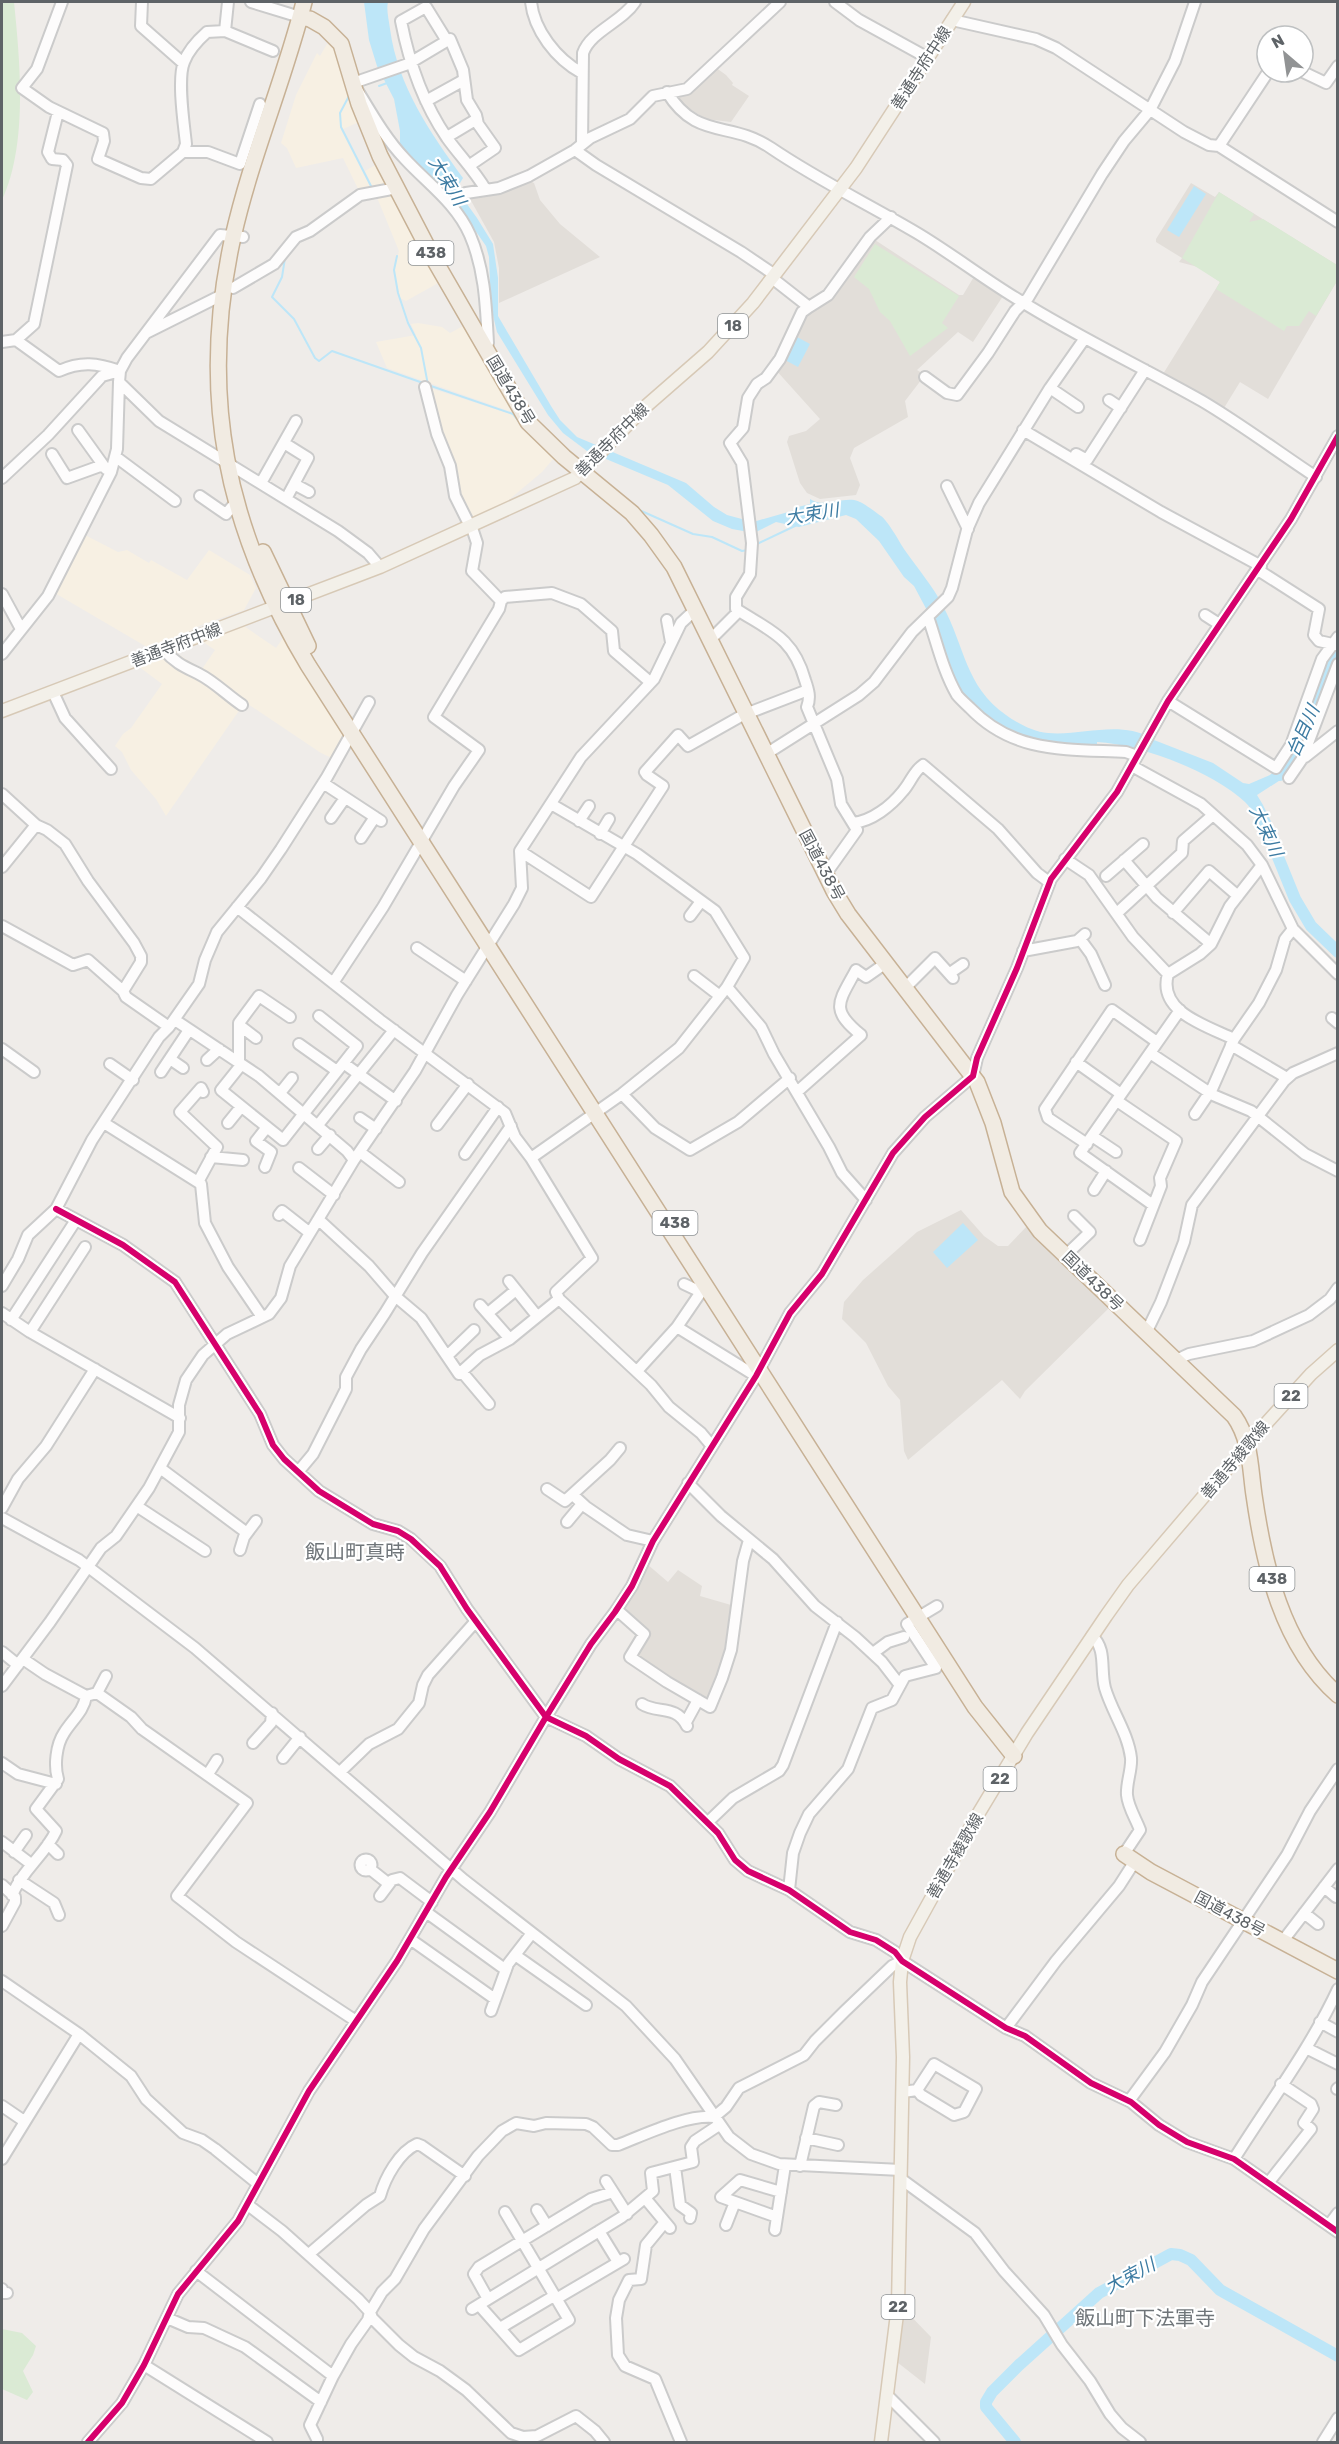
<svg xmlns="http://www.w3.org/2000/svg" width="1339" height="2444" font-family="Rubik,'Noto Sans JP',sans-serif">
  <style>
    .commercial { fill: #f7f0e3 }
    .education { fill: #e2ded9 }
    .green { fill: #daead4 }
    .water { fill: #bde6f8 }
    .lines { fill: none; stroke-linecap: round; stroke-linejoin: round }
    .stream { stroke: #bde6f8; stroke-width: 2 }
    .river { stroke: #bde6f8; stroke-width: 12 }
    .minor-casing { stroke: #cbcbcb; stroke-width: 14 }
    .major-casing { stroke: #d7c9b6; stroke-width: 15 }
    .highway-casing { stroke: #c7b195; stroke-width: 18 }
    .minor { stroke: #fdfcfc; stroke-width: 10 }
    .major { stroke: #f3f0e9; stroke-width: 12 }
    .highway { stroke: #f1ebe2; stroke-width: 15 }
    .cycleway-casing { stroke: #fff; stroke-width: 10 }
    .cycleway { stroke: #d6006c; stroke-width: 6 }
    .labels { text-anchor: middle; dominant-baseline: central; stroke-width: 4.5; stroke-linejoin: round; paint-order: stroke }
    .shield { fill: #fff; stroke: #8e9295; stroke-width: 1.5 }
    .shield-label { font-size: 15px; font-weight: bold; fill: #5e6367 }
    .street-label { font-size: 16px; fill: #5e6367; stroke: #fff }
    .water-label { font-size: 18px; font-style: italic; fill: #3c7ba2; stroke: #fff }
    .quarter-label { font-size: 20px; fill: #6f7579; stroke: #fff }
  </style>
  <rect width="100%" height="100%" fill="#efece9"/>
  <path class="commercial" d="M327 44 331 46 337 56 359 122 341 130 372 190 360 193 343 158 296 168 287 148 281 143 296 95 317 53 320 56Z
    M377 164 388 187 374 190 365 171Z
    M392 192 440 282 406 301 400 298 394 269 399 251 376 195Z
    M418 323 442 327 450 333 465 325 512 412 387 368 376 342 416 335 411 324Z
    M430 388 513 415 521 428 554 458 542 472 498 509 472 521 460 497Z
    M83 534 118 552 127 550 149 563 151 560 187 580 209 550 250 575 256 588 244 610 201 625 152 650 53 592Z
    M244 626 276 648 283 638 345 738 334 759 321 753 245 702 166 816 156 799 131 770 122 752 115 746 123 734 131 728 162 684 138 666 175 652 202 669 215 650 203 642Z"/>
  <path class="education" d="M715 67 726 75 733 83 732 85 749 96 731 122 706 119 688 108 679 99 680 94H690Z
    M528 180 534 183 540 200 560 224 600 257 499 303V268L494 242 469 197 506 192Z
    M1191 183 1215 197 1219 192 1337 265V281L1268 399 1240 382 1224 408 1163 374 1220 282 1198 267 1179 262 1182 258 1156 242V239Z
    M872 238 959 295H963L975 275 1003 296 973 342 958 332 917 370 925 375 905 401 908 417 854 448 850 458 860 485 856 495 820 499 807 493 800 483 787 442 789 436 806 431 820 419 775 369 808 311Z
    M961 1210 984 1236 998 1246H1008L1029 1224 1112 1305 1025 1391 1020 1399 1002 1380 908 1460 904 1451 900 1400 888 1386 866 1343 842 1319 844 1302 863 1280 917 1232Z
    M647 1564 668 1582 678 1570 702 1586 700 1596 731 1605 727 1651 710 1699 705 1701 637 1658 635 1652 649 1634 625 1614 624 1608Z
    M902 2307 931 2337 925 2384 897 2362Z"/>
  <path class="green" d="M2 2H14C20 62 28 144 2 200Z
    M1219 192 1254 214 1249 222 1263 219 1337 265V281L1316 316 1309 311 1299 326H1287L1284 331 1216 289 1220 282 1182 258Z
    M875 244 959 296 942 323 948 328 910 356 890 321 880 312 869 289 854 277Z
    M2 2329 22 2333 36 2346 33 2355 23 2371 33 2392 27 2400 2 2389Z"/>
  <path class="water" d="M364 2H388C386 10 389 20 390 29 398 87 430 132 463 178L457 188 459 193 477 218 493 244 498 278V316L551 406 560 420 577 437 686 483 714 507 727 515 753 522 795 510 798 507 810 504V499C823 508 839 498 854 500 862 501 875 512 881 516 888 521 899 541 904 549 917 568 933 586 943 606 965 647 965 686 1006 715 1017 723 1033 732 1048 733 1082 736 1119 720 1151 738L1154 733 1156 734 1154 740 1213 763 1243 783 1249 784 1270 775 1287 759 1295 765 1285 777 1257 795 1263 805 1281 842 1269 846 1262 831 1263 829C1255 821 1254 810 1245 802 1213 772 1140 744 1097 742V744L1071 746 1045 744 1004 732 961 694 955 683 938 631 914 586 904 577 879 541 856 519 846 515 799 527 776 522 754 533 732 529 713 521 668 485 587 451 563 433 548 415 497 332 491 307 489 257 486 246 454 200 409 159 400 147V131L394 99 377 66 369 40Z
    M1194 186 1206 194 1179 237 1167 230Z
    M797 337 810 344 798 367 785 360Z
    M963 1223 978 1240 947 1268 933 1252Z"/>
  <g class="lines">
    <path class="stream" d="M379 86 387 83
      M349 96 340 113 341 127 372 188
      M397 256 394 270 398 293 408 323 421 348 428 385
      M285 258 282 277 272 297 294 319 315 358 319 361 332 351 423 383
      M428 385 513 414 532 437
      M637 509 693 534 712 537 742 551 748 550
      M757 544 797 525"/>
    <path class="river" d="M1280 775C1306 749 1316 686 1338 652
      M1267 830 1295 899 1311 926 1338 952
      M1015 2442 986 2407V2402L992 2392 1019 2365 1099 2293 1171 2254 1180 2255 1191 2260 1220 2290 1338 2356"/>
    <defs>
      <path id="minor" d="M62 2 37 69 22 88 49 107 103 133 104 141 98 159 141 178 151 179 183 152 186 144C184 125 177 79 184 62 188 51 198 40 207 32L225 31 273 51
        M142 2 141 26 183 63
        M251 2 300 17
        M531 2C534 30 556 59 582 73
        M835 2 859 20 928 58
        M952 20 1036 39 1056 48 1184 132 1209 145 1219 146 1338 222
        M225 31 228 2
        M447 41 426 7 401 21C409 62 423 103 447 138 460 156 474 170 486 190
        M1303 72 1326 83 1338 66
        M667 92C697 141 730 120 771 148 818 180 868 204 917 233 952 254 984 279 1019 300 1078 337 1142 367 1202 401 1241 424 1278 452 1316 477
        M426 101 464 80
        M447 137 477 119
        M582 144 583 53C591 31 622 22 635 2
        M1219 146 1268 72
        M575 150 596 165 741 252 775 275
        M183 152H208L240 164 260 104
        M470 165 495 148 478 124 476 115 467 100 463 70 450 39 408 64 353 83C369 109 384 137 405 159 428 184 456 203 470 235 485 270 486 306 488 343L486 348
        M450 203 466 193 499 188 529 176 575 150 590 138 630 119 653 96 687 89 780 2
        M772 278 809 307 802 312 780 359 766 378 757 384 748 398 743 428 730 443 742 463 752 543 750 574 736 597V609C770 631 793 637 805 680 808 689 811 697 807 707L837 779 841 804 857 830 825 875
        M233 288 274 264 296 237 310 231 360 195 397 188
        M809 307 828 295 870 237 891 217
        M146 333 222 295
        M16 340 59 371C81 361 97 363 120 371
        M2 342 16 340 34 324 67 165 63 160 52 159 48 152 58 112
        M925 377 947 393 957 395 988 353 1015 311 1028 298 1102 174 1124 141 1150 110 1175 61 1195 2
        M119 382 159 421 338 531 368 553 380 567
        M425 387 437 434 450 466 455 496 470 526
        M1050 388 1078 407
        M1109 400 1121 408
        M78 430 106 469
        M1023 430 1161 512 1261 566
        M284 443 308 458 286 499
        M52 454 67 478 103 465
        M1076 454 1087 460 1145 370
        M116 457 175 501
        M2 478 48 435 102 376 120 371
        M261 483 296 421
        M294 484 309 492
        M947 486 968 529
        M200 496 226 514 236 502
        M1258 570 1319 609 1314 635 1319 641 1337 645
        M2 594 21 629
        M501 601 505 597 552 593 581 604 612 631 614 651 650 682
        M1205 615 1219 624
        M928 617C937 643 943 671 957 695 961 700 966 704 970 708 1014 754 1067 749 1126 752L1137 756
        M667 620 671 642
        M710 640 739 611
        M164 650C175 663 185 667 199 674 215 682 228 696 242 705
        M2 654 48 596 111 472 117 449 119 382 120 371 127 358 220 235 243 237
        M53 692 65 718 111 769
        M1168 701 1276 768 1291 745 1322 659 1338 637
        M766 754 859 695 874 682 912 632 948 597 952 588 967 530 979 503 1050 388 1085 338
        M1305 757 1338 731
        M1132 766 1201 804 1247 845 1262 865 1293 929 1338 974
        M1289 778 1302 759 1338 664
        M323 783 381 821
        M2 794 36 825 47 830 65 844 88 881 134 943 141 956V962L123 991
        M331 818 345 798
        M579 821 589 806
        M853 823C872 821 891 806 903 791 911 782 913 772 923 765L998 829 1037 873 1049 882
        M600 834 609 819
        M361 838 375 817
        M520 851 591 897 663 786 647 775 645 772 678 735 688 746 743 715 808 690
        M1065 859 1089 875 1133 937 1168 974C1157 1012 1207 1026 1234 1039
        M1124 860 1157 898 1211 944
        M2 867 36 825
        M1106 876 1143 844
        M237 907 380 1020 505 1113 515 1137 531 1158 592 1258 556 1292 559 1299 651 1385 669 1407 701 1433 711 1445
        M1117 913 1182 853 1183 841 1213 815
        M1173 913 1209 871 1238 896
        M690 916 699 904
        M2 926 73 965 88 960 123 991 126 997 169 1027 199 984 205 960 217 932 261 878 281 849 327 777 369 702
        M1080 939 1091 954 1105 985
        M417 948 466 981
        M1023 951 1077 941 1085 934
        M950 973 963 964
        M1168 974 1200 954 1211 944 1230 906 1262 865
        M694 976 720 996
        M333 983 383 907 454 786 479 750 434 717 499 609 501 601 472 571 477 543 471 525
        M727 987 761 1027 774 1054 829 1147 842 1173 866 1200
        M905 988 935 958 953 978
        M1332 1018 1338 1023
        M175 1020 259 1076 347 1151 354 1160
        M239 1025 256 1038
        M299 1044 337 1071
        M1231 1045 1287 1078
        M2 1049 34 1072
        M1150 1053 1213 1095 1251 1111 1305 1154 1338 1171
        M170 1059 183 1068
        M207 1060 219 1049
        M1076 1062 1121 1094
        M239 1063V1023L259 996 290 1017
        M110 1064 133 1080
        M241 1065 221 1090 283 1140 357 1046 319 1016
        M346 1065 396 1101
        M161 1072 189 1030
        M798 1091 861 1035C829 1009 839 1002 856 970L866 977 886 963
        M280 1093 292 1078
        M622 1094 655 1128 690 1150 738 1122 790 1078
        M1117 1101 1176 1141 1160 1178 1161 1186 1140 1240
        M1195 1114 1212 1089 1234 1039 1259 1003 1276 970 1285 939 1293 929
        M360 1118 376 1129
        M104 1123 201 1184 205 1223 228 1267 262 1317
        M228 1123 241 1107
        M318 1125 394 1030
        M437 1125 468 1084
        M1092 1136 1116 1152
        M1087 1144 1048 1118 1045 1109 1112 1010 1157 1042
        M318 1149 330 1135
        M360 1152 399 1182
        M465 1154 498 1107
        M211 1157 243 1160
        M531 1158 622 1094 679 1048 727 987 744 958 715 911 637 854 551 804
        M265 1167 271 1152 256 1141 267 1127
        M299 1168 334 1195
        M198 1182 217 1147 180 1112 201 1088 203 1092
        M1094 1190 1106 1171
        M1153 1205 1080 1153 1180 1010
        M56 1209 123 1245 175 1282 260 1414 273 1445 284 1459 319 1491 373 1524 398 1531 411 1539 440 1566 467 1609 546 1717 591 1644 615 1612 632 1586 653 1541 756 1376 790 1313 822 1274 893 1153 925 1117 973 1076 977 1058 1017 968 1051 879 1117 792 1168 701 1291 519 1338 436
        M279 1215 282 1211 310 1233
        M319 1220 369 1266 395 1296 421 1318 459 1374 480 1355 510 1339 559 1299
        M1066 1255 1090 1232 1074 1216
        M509 1281 537 1316
        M684 1284 701 1292
        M2 1286 18 1259 28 1235 56 1209 92 1140 159 1037 169 1027
        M480 1305 510 1339
        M2 1313 30 1332 180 1418
        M488 1313 516 1290
        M11 1320 76 1220
        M677 1327 705 1286
        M30 1332 85 1247
        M1146 1333 1161 1302 1184 1242 1192 1205 1284 1081 1293 1073 1338 1053
        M447 1356 474 1330
        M1174 1361 1189 1354 1253 1341 1309 1315 1330 1299 1338 1288
        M637 1371 677 1327 756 1376
        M462 1372 489 1404
        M160 1468 247 1533
        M298 1472 313 1454 341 1399 346 1389V1377L361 1349 385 1313 422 1253 511 1126
        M688 1483 721 1516 773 1559 815 1606 855 1637 882 1662 899 1684
        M547 1489 565 1501 610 1460 620 1448
        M573 1495 586 1507 627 1535 653 1541
        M138 1507 205 1551
        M2 1508 18 1479 46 1446 95 1369
        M2 1518 79 1560 195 1648 464 1880 626 2006 675 2059 729 2137 751 2154 779 2164 901 2170
        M567 1522 582 1504
        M240 1550 244 1537 256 1521
        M617 1610 644 1634 630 1657 667 1682 710 1707 722 1678 731 1650 743 1561 749 1540
        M1092 1636C1107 1649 1100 1670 1105 1688 1112 1712 1128 1733 1131 1758 1132 1770 1126 1783 1127 1795 1128 1807 1136 1819 1140 1830L1124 1854
        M2 1652 18 1665
        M873 1653 888 1642 904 1637
        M23 1659 45 1674 86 1696 97 1693 131 1717 142 1729 247 1803 177 1896 236 1942 356 2021
        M2 1686 50 1622 101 1548 116 1536 149 1488 179 1432V1405L186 1380 203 1355 227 1334 269 1314 281 1298 290 1266 354 1160 415 1071 457 995 514 904 522 888 520 851 581 757 654 679 681 623 695 610
        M97 1693 106 1676
        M642 1704C657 1714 676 1704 687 1726
        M686 1722 698 1700
        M253 1743 271 1723 272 1713
        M283 1758 300 1737
        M2 1763 18 1774 56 1784
        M340 1772 369 1744 398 1729 419 1703 423 1685 428 1675 476 1621
        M208 1774 217 1760
        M708 1822 733 1798 779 1771 783 1765 837 1622
        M2 1842 31 1864
        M48 1844 58 1854
        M14 1852 26 1835
        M360.5 1865a5.5 5.5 0 1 1 11 0a5.5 5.5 0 1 1-11 0Z
        M370 1869 389 1884
        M19 1880 54 1903 59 1915
        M2 1885 15 1897V1902L2 1926
        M1324 1887 1336 1897
        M789 1890 793 1853 800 1833 809 1814 848 1769 872 1708 892 1700 905 1676 936 1668 907 1624 937 1606
        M12 1895C23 1869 45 1855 56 1831L36 1809 58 1779C54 1766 56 1745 64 1733 72 1720 84 1711 86 1696
        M380 1896 392 1880 400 1878 432 1902
        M426 1912 506 1970
        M1304 1913 1318 1924
        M410 1939 495 1999
        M1282 1942 1338 1869
        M515 1955 586 2005
        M2 1981 79 2034 131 2076 146 2099 183 2133 202 2140 215 2149 257 2183
        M491 2011 508 1964 532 1933
        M1320 2022 1338 2032
        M1006 2028 1056 1961 1119 1886 1135 1861
        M1306 2048 1338 2064
        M1337 2089 1338 2088
        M903 2092 917 2090 921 2095 954 2115 964 2112 976 2089 934 2064 917 2090
        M1129 2101 1165 2052 1192 2005 1202 1982 1287 1855 1310 1811 1338 1769
        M2 2106 24 2121
        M806 2138 838 2145
        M2 2159 79 2034
        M1234 2159C1269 2103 1310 2049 1338 1989
        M800 2166 814 2106 819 2102 836 2105
        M675 2167 680 2205 691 2213 690 2218
        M901 2179 975 2233 1004 2271 1044 2315 1062 2345 1090 2381 1110 2414 1122 2428 1140 2442
        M606 2181 627 2214
        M1269 2182 1311 2129 1304 2123 1313 2109 1311 2104 1281 2084
        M645 2198 670 2228
        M248 2205 282 2231 358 2299 370 2312 372 2318 399 2345 414 2357 440 2371 466 2390 511 2433 523 2437 537 2436 576 2416 595 2431 604 2442
        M537 2210 547 2226
        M777 2217 721 2197 740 2180 781 2192
        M665 2222 646 2245 641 2279 629 2280 619 2300 616 2318 618 2355 625 2366 655 2379 681 2442
        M726 2225 735 2202
        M1329 2225 1338 2213
        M775 2230 785 2165
        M599 2231 618 2262
        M309 2254 366 2205 380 2196C385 2178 399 2152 417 2144L422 2146 465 2176
        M196 2271 333 2376
        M2 2289V2293H7
        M488 2299 474 2274 479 2267 591 2199 613 2192
        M556 2299 624 2259
        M479 2305 519 2350 569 2320 505 2212
        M472 2309 622 2217 653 2191 651 2173 693 2162 691 2147 695 2141 719 2125
        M167 2318 188 2327 204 2328 245 2347 321 2402
        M500 2328 554 2296
        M144 2365 267 2442
        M887 2395 934 2442
        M88 2442 122 2403 144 2365 178 2294 238 2221 309 2091 397 1961 446 1877 490 1812 546 1717 586 1736 619 1759 670 1786 718 1833 735 1860 748 1871 789 1890 850 1932 876 1940 895 1952 902 1961 1006 2028 1025 2036 1091 2083 1131 2102 1159 2125 1187 2142 1234 2159 1338 2232
        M317 2442V2439L310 2425 333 2376 351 2344 368 2320 370 2312 382 2292 395 2279 424 2229 478 2156 502 2131 516 2123 534 2126 546 2123 586 2124 593 2127 612 2145H618C644 2135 687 2114 714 2117L726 2107 739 2088 804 2055 815 2041 845 2011 892 1966 902 1961
        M1323 2442 1338 2418"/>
      <path id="major" d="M2 711 380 567 575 478 645 407 708 352 753 303 856 168 964 2
        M881 2442 898 2306 903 2057 900 1982 902 1961 910 1937 974 1821 1027 1733 1106 1616 1128 1585 1262 1428 1311 1374 1338 1350"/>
      <path id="highway" d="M304 2C284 81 251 157 233 237 198 394 226 528 308 665L975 1707 1014 1756
        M300 17 310 19 324 27 341 44 359 104 380 156 431 254 528 422 564 457 632 513 651 535 674 567 834 891 848 914 977 1082 993 1123 1012 1192 1040 1231 1234 1416C1251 1440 1250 1468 1254 1495 1264 1565 1282 1646 1338 1695
        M263 552 308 646
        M1124 1854 1151 1872 1338 1971"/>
    </defs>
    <use href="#minor" class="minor-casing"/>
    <use href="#major" class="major-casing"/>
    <use href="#highway" class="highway-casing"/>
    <use href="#minor" class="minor"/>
    <use href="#major" class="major"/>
    <use href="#highway" class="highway"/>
    <defs>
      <path id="cycleway" d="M56 1209 123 1245 175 1282 260 1414 273 1445 284 1459 319 1491 373 1524 398 1531 411 1539 440 1566 467 1609 546 1717 591 1644 615 1612 632 1586 653 1541 756 1376 790 1313 822 1274 893 1153 925 1117 973 1076 977 1058 1017 968 1051 879 1117 792 1168 701 1291 519 1338 436
        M88 2442 122 2403 144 2365 178 2294 238 2221 309 2091 397 1961 446 1877 490 1812 546 1717 586 1736 619 1759 670 1786 718 1833 735 1860 748 1871 789 1890 850 1932 876 1940 895 1952 902 1961 1006 2028 1025 2036 1091 2083 1131 2102 1159 2125 1187 2142 1234 2159 1338 2232"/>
    </defs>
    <use href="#cycleway" class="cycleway-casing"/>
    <use href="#cycleway" class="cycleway"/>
  </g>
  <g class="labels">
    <g class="shield">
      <rect x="408.5" y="241" width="45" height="24" rx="4.5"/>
      <rect x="718" y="314" width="30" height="24" rx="4.5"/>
      <rect x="281" y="588" width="30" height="24" rx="4.5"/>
      <rect x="652.5" y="1211" width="45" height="24" rx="4.5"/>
      <rect x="1274.5" y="1384" width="33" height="24" rx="4.5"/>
      <rect x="1249.5" y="1567" width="45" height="24" rx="4.5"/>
      <rect x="983.5" y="1767" width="33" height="24" rx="4.5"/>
      <rect x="881.5" y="2295" width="33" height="24" rx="4.5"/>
    </g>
    <g class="shield-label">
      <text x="431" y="253">438</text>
      <text x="733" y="326">18</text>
      <text x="296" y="600">18</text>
      <text x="675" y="1223">438</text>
      <text x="1291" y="1396">22</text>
      <text x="1272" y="1579">438</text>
      <text x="1000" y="1779">22</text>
      <text x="898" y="2307">22</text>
    </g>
    <g class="street-label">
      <text transform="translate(921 68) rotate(-57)">善通寺府中線</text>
      <text transform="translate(511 390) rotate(59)">国道438号</text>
      <text transform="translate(612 440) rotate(-45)">善通寺府中線</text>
      <text transform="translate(176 645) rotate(-21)">善通寺府中線</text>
      <text transform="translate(822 865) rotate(62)">国道438号</text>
      <text transform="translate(1093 1281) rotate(44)">国道438号</text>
      <text transform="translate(1235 1460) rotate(-50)">善通寺綾歌線</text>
      <text transform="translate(955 1856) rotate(-60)">善通寺綾歌線</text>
      <text transform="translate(1230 1914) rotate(28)">国道438号</text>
    </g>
    <g class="water-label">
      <text transform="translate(447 181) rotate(59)">大束川</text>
      <text transform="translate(812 514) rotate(-9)">大束川</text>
      <text transform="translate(1303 731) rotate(-66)">台目川</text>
      <text transform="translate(1266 831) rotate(65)">大束川</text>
      <text transform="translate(1130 2276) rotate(-28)">大束川</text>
    </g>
    <g class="quarter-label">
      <text x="355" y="1552">飯山町真時</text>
      <text x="1145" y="2318">飯山町下法軍寺</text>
    </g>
  </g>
  <rect width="1339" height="2444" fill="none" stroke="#5e6367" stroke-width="6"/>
  <g transform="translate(1285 54) rotate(331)"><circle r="28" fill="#ffffff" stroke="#bfc1c2" stroke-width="1.5"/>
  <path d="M0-4.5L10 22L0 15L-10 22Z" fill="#919394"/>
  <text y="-9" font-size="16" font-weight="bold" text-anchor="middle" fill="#5e6367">N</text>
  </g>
</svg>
